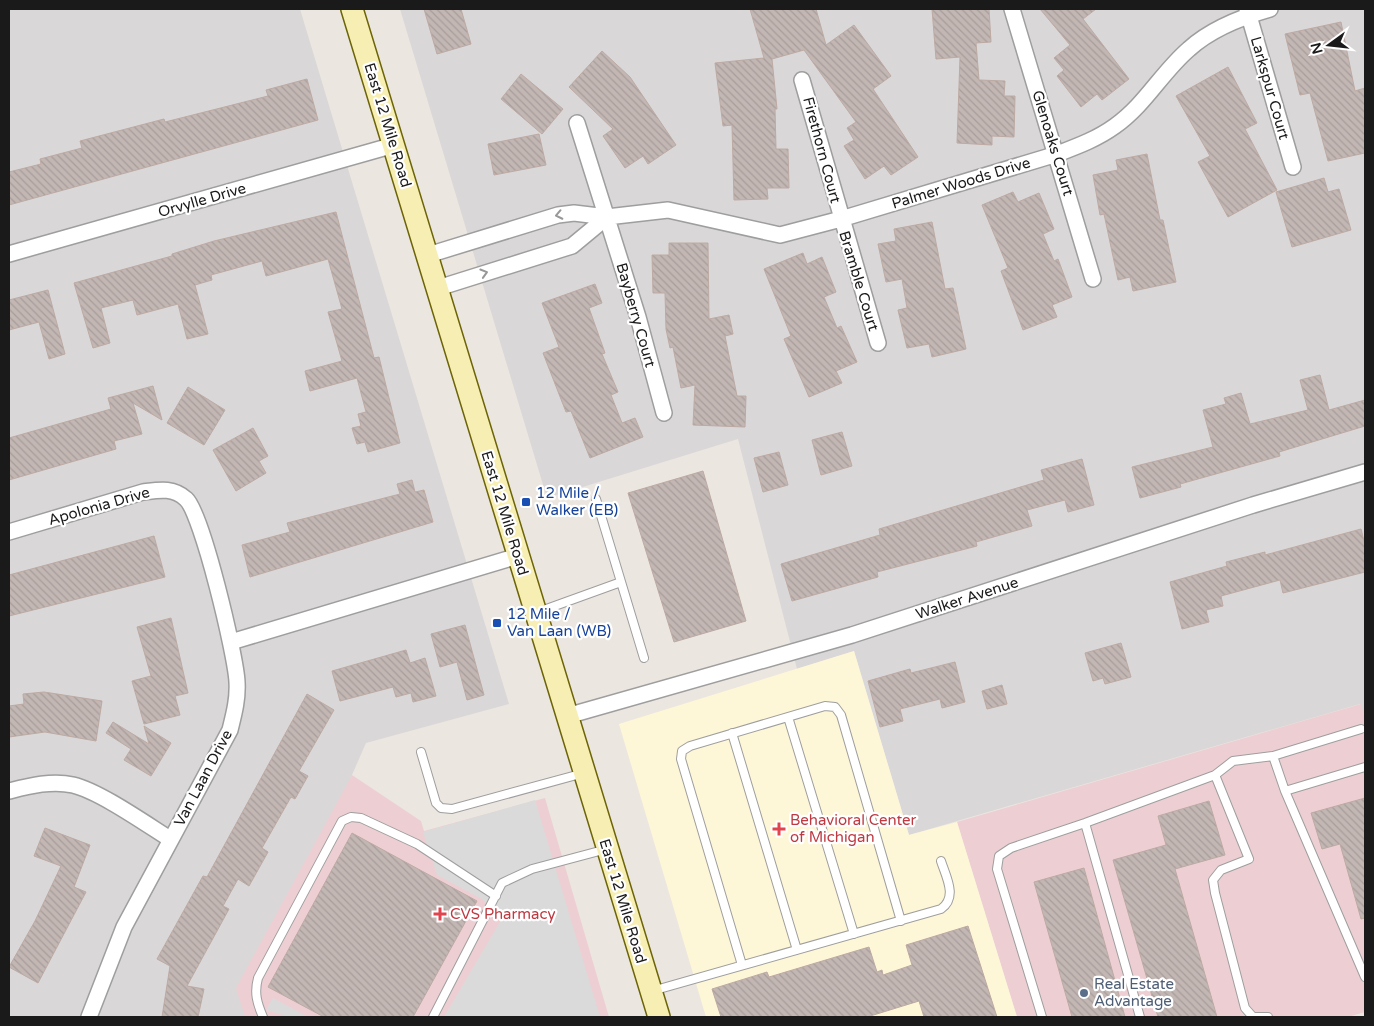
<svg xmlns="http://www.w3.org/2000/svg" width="1374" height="1026" font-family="'Varela Round',sans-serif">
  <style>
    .residential { fill: #d9d7d8 }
    .commercial { fill: #edcfd3 }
    .education { fill: #fef7d7 }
    .parking { fill: #dadada }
    .building { fill: url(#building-back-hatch); stroke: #bdaaa3 }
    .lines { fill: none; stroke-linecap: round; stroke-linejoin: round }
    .lane-casing { stroke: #9e9e9e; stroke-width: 10 }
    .street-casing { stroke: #9e9e9e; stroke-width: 18 }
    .secondary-casing { stroke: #6c6407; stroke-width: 24 }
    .lane { stroke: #fff; stroke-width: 8 }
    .street { stroke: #fff; stroke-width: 15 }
    .secondary { stroke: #f7eeb3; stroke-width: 21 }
    .oneway { stroke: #989898 }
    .transit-dot { fill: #1a4fb4; stroke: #fff; stroke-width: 2 }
    .health-dot { fill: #e0444e; stroke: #fff; stroke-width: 2 }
    .service-dot { fill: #5c6f8a; stroke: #fff; stroke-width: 2 }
    .labels { text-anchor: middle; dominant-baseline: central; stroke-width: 4.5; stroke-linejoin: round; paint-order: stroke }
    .street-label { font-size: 15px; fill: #1a1a1a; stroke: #fff }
    .transit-label { font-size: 15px; fill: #164399; stroke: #fff; text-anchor: start }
    .health-label { font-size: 15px; fill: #be3a42; stroke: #fff; text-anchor: start }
    .service-label { font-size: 15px; fill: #4e5e75; stroke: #fff; text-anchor: start }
  </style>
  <defs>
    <pattern id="building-back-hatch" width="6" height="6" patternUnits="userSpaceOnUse" patternTransform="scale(1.25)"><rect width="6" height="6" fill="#c3b7b4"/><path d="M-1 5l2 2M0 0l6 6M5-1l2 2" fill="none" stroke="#a79d9a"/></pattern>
  </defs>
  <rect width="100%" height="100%" fill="#ece6e0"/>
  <path class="residential" d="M9 9H300L509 704 366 743 246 1017H9Z
    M400 9H1365V719L1360 704 909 835 854 651 797 669 738 439 547 498Z"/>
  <path class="commercial" d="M1361 704 1365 719V1012L1348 1017H1017L957 822Z
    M352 775 421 821 424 831 545 798 609 1017H245L236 988Z"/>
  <path class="education" d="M854 651 909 835 957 822 1017 1017H706L619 724Z"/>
  <path class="parking" d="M535 800 600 1017H444L501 920 482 899 437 875 423 832Z
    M273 998 308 1017H290L266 1010Z"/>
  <path class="building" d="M424 9H461L471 44 437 54Z
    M750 9H816L826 45 854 25 891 76 873 89 918 157 891 175 884 166 865 179 844 146 854 140 847 128 856 122 804 50 772 59 777 109H775L776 149H788L789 188H767L768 199 734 200 732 125 723 126 715 63 764 58Z
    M932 9H989L991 42 976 43 979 80 1005 81 1004 96H1015L1014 137 992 136V145L957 143 960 57 936 59Z
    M1040 9H1096L1083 19 1129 79 1102 100 1097 94 1081 107 1057 76 1064 70 1054 58 1070 45Z
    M1341 22 1355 91 1365 88V153L1328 161 1310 93 1300 95 1285 34Z
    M602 51 630 77 676 145 648 164 643 156 625 168 603 136 613 129 569 87Z
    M1228 67 1257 123 1245 129 1277 190 1228 217 1198 162 1210 156 1176 96Z
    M521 74 563 109 542 134 501 99Z
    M307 79 318 120 9 205V172L41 164 40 159 82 148 80 141 164 119 165 122 268 96 266 90Z
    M539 134 546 165 494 175 488 144Z
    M1147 154 1160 220H1163L1176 282 1133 291 1130 277 1118 280 1104 214 1100 215 1093 175 1118 170 1116 160Z
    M1324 178 1328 192 1339 189 1351 230 1292 247 1276 192Z
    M1013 192 1018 202 1039 193 1054 229 1043 234 1054 261 1058 259 1072 297 1052 305 1057 317 1023 330 1001 271 1008 268 982 205Z
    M336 212 374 358 379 357 400 443 368 452 365 442 357 444 352 428 361 426 358 414 366 412 357 378 310 391 305 371 342 361 328 312 342 309 328 259 266 276 262 261 211 275 212 280 195 285 208 334 187 339 178 304 137 315 133 300 101 308 110 343 93 348 74 283 172 256V254L214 241Z
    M932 222 945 289 953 288 966 349 932 357 929 344 907 348 898 310 907 308 902 279 886 282 878 244 896 241 894 229Z
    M669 243H708L709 319 729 315 733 334 725 336 737 396H746L745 427 693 425 695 385 681 388 673 347 670 348 666 329 665 293H653L652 255H669Z
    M803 253 807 264 822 257 836 292 824 297 837 328 841 326 857 362 836 371 842 383 809 397 784 339 791 336 764 269Z
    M595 284 602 303 589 308 605 353 602 354 618 392 611 395 622 423 635 418 643 437 590 458 571 411 566 412 543 353 559 347 542 303Z
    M48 290 65 354 49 359 39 322 9 330V300Z
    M1320 375 1329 410 1365 400V426L1279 452 1280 456 1180 484 1181 487 1140 498 1132 467 1213 447 1203 410 1226 404 1224 398 1241 393 1250 424 1308 410 1300 380Z
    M153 386 162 420 133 403 142 434 114 441 116 449 9 480V438L111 409 108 398Z
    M188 387 225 410 204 445 167 423Z
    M253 428 268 456 259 461 266 473 236 491 213 450Z
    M842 432 852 466 821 475 812 440Z
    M779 452 788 485 763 492 754 458Z
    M1082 459 1094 505 1068 512 1065 500 1027 510 1032 526 976 542 977 546 877 572 878 577 792 601 781 564 880 535 879 529 1044 480 1041 470Z
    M703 471 746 621 674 642 628 493Z
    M412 480 415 492 424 490 433 522 250 577 242 545 290 532 287 523 400 494 397 484Z
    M1361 529 1365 545V572L1283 593 1280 580 1221 596 1223 606 1206 610 1209 622 1182 629 1170 582 1227 566 1226 562 1265 552V555Z
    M154 536 165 577 9 616V575Z
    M171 618 188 693 175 696 180 715 144 724 132 681 151 676 137 627Z
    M465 625 484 695 467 700 457 662 440 667 431 634Z
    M1121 643 1131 677 1105 684 1103 678 1093 681 1085 653Z
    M406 650 410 663 425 658 436 696 413 702 411 693 396 697 393 687 340 701 332 671Z
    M955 662 965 702 942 708 940 699 900 709 903 721 880 727 868 681 910 669 911 673Z
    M1002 685 1007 704 987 709 982 691Z
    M44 692 102 701 96 741 45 732 9 737V706L24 704 23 694Z
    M307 694 334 710 299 771 308 776 295 799 291 797 262 848 268 852 249 886 238 879 223 906 229 909 187 986 204 989 198 1017H162L170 966 157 959 203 876 207 877Z
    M113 722 149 744 144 726 171 743 151 776 124 760 131 749 106 733Z
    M1365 798V918L1361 919 1340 844 1322 849 1311 813Z
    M1209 801 1225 855 1175 869 1217 1017H1158L1113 860 1166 845 1158 816Z
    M45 828 90 845 74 887 86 892 38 983 9 967 35 921 61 866 34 856Z
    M352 833 477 901 413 1017H324L268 987Z
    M1084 868 1125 1017H1072L1034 882Z
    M968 926 997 1017H924L919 1001 867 1017H721L712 989 767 972 769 977 869 947 877 972 882 970 883 975 912 965 906 945Z"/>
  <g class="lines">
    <defs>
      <path id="lane" d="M596 499 644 658
        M538 612 621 582
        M788 717 854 934
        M1361 729 1273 756 1285 791 1365 977
        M732 733 797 950
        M421 752 436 803 441 808 452 809 584 773
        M1215 775 1233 761 1273 756
        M1285 791 1365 767
        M1085 823 1140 1017
        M742 965 681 759 682 751 690 746 825 706 835 707 841 715 901 921
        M652 991 941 909C958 897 946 877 941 861
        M263 1017C257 1003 254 993 258 978L342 821 351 817 361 818 417 844 496 896
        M433 1017 502 883 532 869 607 849
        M1042 1017 997 869 999 856 1011 848 1085 823 1215 775 1249 859 1221 870 1213 880 1215 893 1245 1008 1253 1017H1268"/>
      <path id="street" d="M1012 9 1093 279
        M1247 9 1293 167
        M802 80 878 343
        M577 123 638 317 664 413
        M9 254 394 145
        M428 255 558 215 574 213 607 217 668 210 780 235 841 219 1057 154C1078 146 1097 139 1115 126 1145 105 1162 72 1189 49 1211 29 1242 17 1270 9
        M438 288 572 246 607 217
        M9 532 143 492C159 490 173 487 186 499 202 513 236 656 237 682 238 699 234 714 230 730L124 927 89 1017
        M231 642 518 556
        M567 716 852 635 1253 505 1365 472
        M9 791C29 786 52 780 73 785 99 791 146 824 170 839"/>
      <path id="secondary" d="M352 9 659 1017"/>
    </defs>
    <use href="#lane" class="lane-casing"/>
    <use href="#street" class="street-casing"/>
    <use href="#secondary" class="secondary-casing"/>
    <use href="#lane" class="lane"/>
    <use href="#street" class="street"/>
    <use href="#secondary" class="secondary"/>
  </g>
  <defs><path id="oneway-chevron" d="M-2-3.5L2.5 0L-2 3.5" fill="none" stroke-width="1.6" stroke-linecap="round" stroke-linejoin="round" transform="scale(1.25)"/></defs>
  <g class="oneway">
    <use href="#oneway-chevron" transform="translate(559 215) rotate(168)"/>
    <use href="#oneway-chevron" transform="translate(484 273) rotate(-17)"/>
  </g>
  <g class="transit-dot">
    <rect x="521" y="497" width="10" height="10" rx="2.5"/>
    <rect x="492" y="618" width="10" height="10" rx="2.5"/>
  </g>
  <g class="health-dot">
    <path d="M776.5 821.5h5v5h5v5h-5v5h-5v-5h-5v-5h5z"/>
    <path d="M437.5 906.5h5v5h5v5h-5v5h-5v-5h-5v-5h5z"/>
  </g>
  <circle class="service-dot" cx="1084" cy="993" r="5"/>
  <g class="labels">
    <g class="street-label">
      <text transform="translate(1270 88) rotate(74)">Larkspur Court</text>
      <text transform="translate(388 125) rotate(73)">East 12 Mile Road</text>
      <text transform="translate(1053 143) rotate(73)">Glenoaks Court</text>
      <text transform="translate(822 150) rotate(75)">Firethorn Court</text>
      <text transform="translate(961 183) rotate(-17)">Palmer Woods Drive</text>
      <text transform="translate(202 200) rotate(-16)">Orvylle Drive</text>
      <text transform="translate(859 281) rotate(73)">Bramble Court</text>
      <text transform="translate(636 315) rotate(74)">Bayberry Court</text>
      <text transform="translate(99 506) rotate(-16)">Apolonia Drive</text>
      <text transform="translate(505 513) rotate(73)">East 12 Mile Road</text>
      <text transform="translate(967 598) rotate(-18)">Walker Avenue</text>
      <text transform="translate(203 778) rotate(-62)">Van Laan Drive</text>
      <text transform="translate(623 901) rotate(73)">East 12 Mile Road</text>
    </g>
    <g class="transit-label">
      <text x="536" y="493">12 Mile /<tspan x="536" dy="17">Walker (EB)</tspan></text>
      <text x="507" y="614">12 Mile /<tspan x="507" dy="17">Van Laan (WB)</tspan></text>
    </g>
    <g class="health-label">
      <text x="790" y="820">Behavioral Center<tspan x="790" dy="17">of Michigan</tspan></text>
      <text x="450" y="914">CVS Pharmacy</text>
    </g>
    <g class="service-label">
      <text x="1094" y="984">Real Estate<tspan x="1094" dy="17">Advantage</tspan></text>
    </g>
  </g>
  <rect width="1374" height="1026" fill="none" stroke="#1a1a1a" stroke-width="20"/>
  <g transform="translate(1329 45) rotate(255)" stroke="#ffffff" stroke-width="4" paint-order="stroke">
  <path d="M0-4L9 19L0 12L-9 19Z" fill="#1a1a1a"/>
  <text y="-8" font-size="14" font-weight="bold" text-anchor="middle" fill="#1a1a1a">N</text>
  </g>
</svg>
